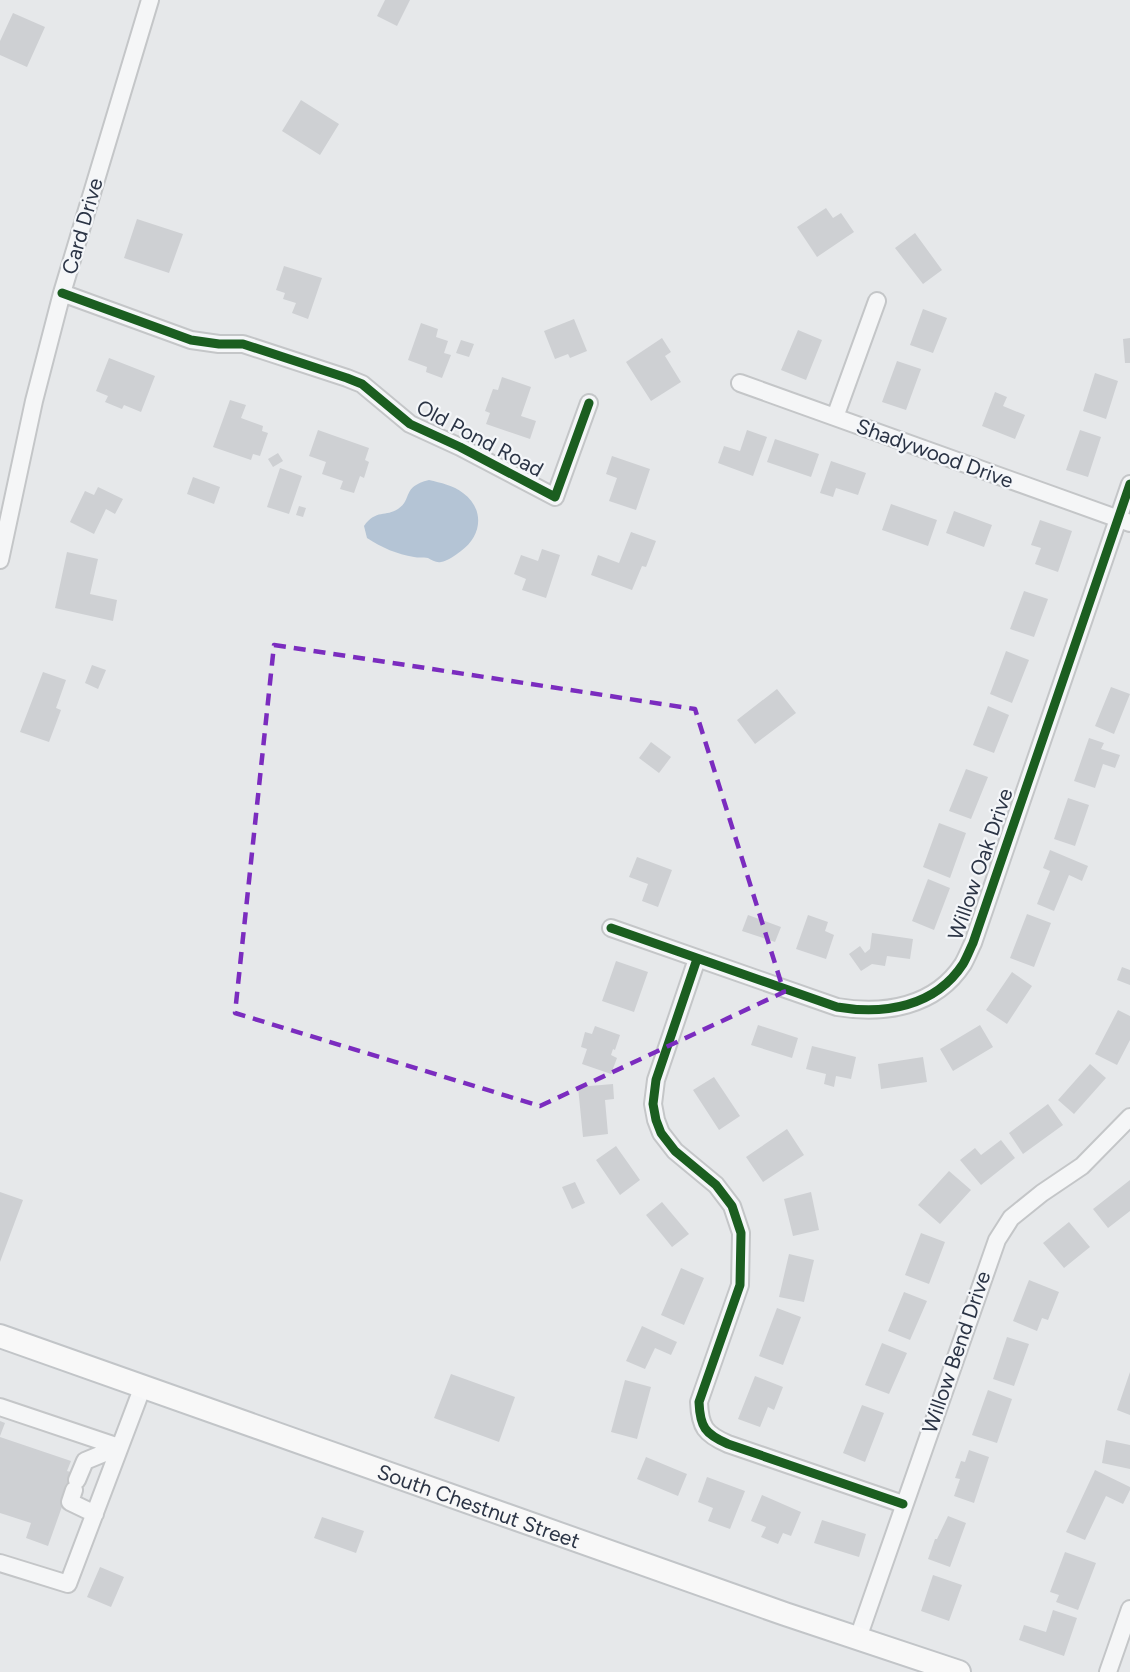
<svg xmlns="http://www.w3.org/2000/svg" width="1130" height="1672" font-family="Figtree,sans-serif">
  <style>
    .water { fill: #b4c4d5 }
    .building { fill: #ced0d3 }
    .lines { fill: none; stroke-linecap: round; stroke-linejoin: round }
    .minor-casing { stroke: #c4c6c8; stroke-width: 20 }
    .major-casing { stroke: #c2c5c8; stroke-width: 26 }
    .minor { stroke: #f5f6f7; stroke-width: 16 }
    .major { stroke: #f8f8f8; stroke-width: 22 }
    .cycleway-casing { stroke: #f4f6f9; stroke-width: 13 }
    .cycleway { stroke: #1b5e20; stroke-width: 9 }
    .marked { fill: none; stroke: #7b2cbf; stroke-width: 4.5; stroke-dasharray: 12 8; stroke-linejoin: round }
    .labels { text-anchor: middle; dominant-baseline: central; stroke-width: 4.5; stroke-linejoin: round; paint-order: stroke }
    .street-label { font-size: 21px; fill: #2b3445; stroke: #f4f6f9 }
  </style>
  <rect width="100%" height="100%" fill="#e6e8ea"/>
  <path class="water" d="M429 480C441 483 453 485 463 493 485 509 482 536 461 551 456 555 447 561 441 562 436 563 432 560 428 558 423 557 418 558 414 557 397 554 382 548 367 538L364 526C376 509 386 517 398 509 413 499 401 487 429 480Z"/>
  <path class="building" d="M385 0H410L397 26 377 16Z
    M13 13 45 27 27 67 0 55V41Z
    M301 100 339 124 320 155 282 131Z
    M826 208 833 218 841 213 854 232 817 257 797 227Z
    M137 219 183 234 169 273 124 258Z
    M915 233 942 270 923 284 895 248Z
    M284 266 322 278 308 319 292 313 296 303 283 299 285 293 276 290Z
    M923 309 947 318 933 353 910 345Z
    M574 319 587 351 570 358 568 354 555 359 544 331Z
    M421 323 438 329 436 337 448 341 444 353 451 355 442 378 426 372 427 367 408 360Z
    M798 330 822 340 806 380 781 370Z
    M662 338 671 352 665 356 681 382 651 401 626 362Z
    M1130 338V363H1125L1123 339Z
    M461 340 474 344 469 357 456 353Z
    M109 358 155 376 141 412 124 405 122 409 105 402 108 396 96 391Z
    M897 361 921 369 906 410 882 402Z
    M1095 373 1118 381 1106 419 1083 411Z
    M502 377 531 387 521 416 536 421 530 439 486 424 490 413 485 411 493 389 498 390Z
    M995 392 1007 397 1003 406 1025 415 1015 439 982 426Z
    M230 400 246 405 241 418 263 426 262 431 268 433 260 456 253 454 251 460 213 447Z
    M318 430 369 448 365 460 369 462 364 478 360 476 354 493 340 489 343 481 322 474 326 462 309 456Z
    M747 430 767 437 753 476 718 463 724 446 740 451Z
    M1080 430 1101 437 1088 477 1066 470Z
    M775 439 819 454 811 477 767 462Z
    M278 453 283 461 273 467 268 459Z
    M612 456 650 469 636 510 609 501 617 478 606 474Z
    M831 461 866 473 858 495 836 488 833 497 820 493Z
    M280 468 302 476 289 514 267 507Z
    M193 477 220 487 214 504 187 494Z
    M98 487 123 499 115 514 106 509 94 534 70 522 85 491 94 495Z
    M891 504 937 520 928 546 882 530Z
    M299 506 306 508 303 517 296 515Z
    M954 511 992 525 984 547 946 533Z
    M1040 520 1072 531 1058 572 1035 564 1041 548 1031 545Z
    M631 532 656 541 646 567 642 566 632 590 591 575 598 555 619 563Z
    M542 549 560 555 546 598 522 590 526 579 514 574 521 555 538 561Z
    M67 552 98 559 90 594 117 600 113 621 55 608Z
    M1024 591 1048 599 1034 637 1010 629Z
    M1006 651 1029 660 1012 703 990 694Z
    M92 665 106 670 98 689 85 683Z
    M43 672 66 680 56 708 61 710 49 742 20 732Z
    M1111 687 1130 694 1114 734 1095 726Z
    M777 689 796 713 755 744 737 720Z
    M988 706 1009 715 994 753 973 745Z
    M1089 738 1104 743 1101 749 1120 755 1115 768 1103 764 1095 788 1074 781Z
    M651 742 671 757 659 773 639 758Z
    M966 769 988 777 971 819 949 811Z
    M1068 798 1089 805 1075 846 1054 839Z
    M939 823 966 833 950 878 923 867Z
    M1050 850 1088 866 1082 881 1069 875 1054 911 1037 904 1050 871 1043 868Z
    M637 857 672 870 658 907 642 901 648 884 629 877Z
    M928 879 950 888 934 930 912 921Z
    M1027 914 1051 923 1034 967 1010 958Z
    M748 915 781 927 775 942 742 931Z
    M808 915 828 922 825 931 834 935 826 959 796 949Z
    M872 933 913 939 910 959 887 956 885 966 872 964 861 971 849 954 860 946 865 953 870 949Z
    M616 961 648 972 634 1012 602 1001Z
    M1122 967 1130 970V985L1117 980Z
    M1012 972 1032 986 1007 1024 986 1010Z
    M1118 1010 1130 1016V1040L1117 1065 1095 1054Z
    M758 1025 798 1038 792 1058 751 1045Z
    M980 1025 993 1047 953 1071 940 1049Z
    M595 1026 620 1035 615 1050 613 1049 611 1055 617 1058 611 1074 582 1064 587 1049 581 1047 585 1032 592 1034Z
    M812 1046 856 1057 851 1079 836 1076 834 1087 824 1084 826 1074 806 1069Z
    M923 1057 927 1082 881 1089 878 1064Z
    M1090 1064 1106 1078 1074 1114 1058 1100Z
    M714 1077 740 1116 719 1130 693 1090Z
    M613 1084 614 1099 605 1100 608 1134 583 1137 578 1087Z
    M1048 1104 1063 1125 1023 1154 1009 1133Z
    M787 1129 804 1155 763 1182 746 1157Z
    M1001 1140 1015 1158 981 1185 960 1160 975 1148 981 1155Z
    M616 1146 640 1180 620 1195 596 1160Z
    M949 1171 971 1190 940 1224 918 1205Z
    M1130 1180V1211L1108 1228 1093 1209Z
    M575 1182 585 1203 572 1209 562 1187Z
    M0 1192 23 1200 0 1262Z
    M811 1192 819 1230 793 1236 784 1199Z
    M662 1202 689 1234 672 1247 646 1215Z
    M1069 1222 1090 1247 1064 1268 1043 1243Z
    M921 1233 945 1242 929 1284 905 1275Z
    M789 1254 814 1260 804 1302 779 1297Z
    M681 1268 704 1278 684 1325 661 1315Z
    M1029 1280 1059 1292 1048 1320 1042 1318 1037 1331 1013 1321Z
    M904 1292 927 1301 910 1340 888 1331Z
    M777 1308 801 1317 783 1365 759 1356Z
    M642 1326 677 1342 671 1355 655 1348 645 1369 626 1361Z
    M1007 1337 1029 1344 1014 1386 993 1379Z
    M882 1343 907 1353 889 1394 865 1385Z
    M1130 1372V1415L1117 1410Z
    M451 1374 515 1397 499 1442 434 1418Z
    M755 1376 783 1387 774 1410 768 1407 760 1427 738 1419Z
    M625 1380 651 1387 637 1439 611 1432Z
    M988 1390 1012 1399 997 1443 972 1435Z
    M862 1405 884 1413 865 1462 843 1453Z
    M0 1421 5 1423 0 1436Z
    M0 1437 71 1461 67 1471 74 1473 48 1546 26 1538 31 1523 0 1513Z
    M1106 1440 1130 1445V1469L1102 1463Z
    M969 1450 989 1457 974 1503 954 1496 960 1479 955 1478 961 1461 965 1462Z
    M646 1457 687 1474 678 1496 637 1479Z
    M1095 1470 1130 1487V1490L1123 1504 1106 1496 1085 1540 1066 1532Z
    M707 1477 745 1491 730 1529 708 1521 713 1508 698 1502Z
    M762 1495 801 1512 791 1536 783 1533 778 1544 761 1537 766 1527 751 1521Z
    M948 1516 966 1523 950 1567 928 1559 935 1539H937Z
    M322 1517 364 1531 356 1553 314 1538Z
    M822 1520 866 1534 859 1557 814 1543Z
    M1065 1552 1096 1563 1078 1610 1056 1602 1059 1595 1050 1592Z
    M100 1567 124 1577 111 1607 87 1597Z
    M933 1575 962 1585 949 1621 921 1611Z
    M1053 1610 1077 1618 1064 1656 1019 1640 1024 1625 1046 1632Z"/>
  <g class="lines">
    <defs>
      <path id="minor" d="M62 293 191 340 219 344H243L347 378 362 384 410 424 460 447 555 497 589 403
        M740 383 1130 523
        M835 417 877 301
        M0 560 34 401 62 293 150 0
        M611 928 837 1007C884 1015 935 1007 963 964 967 957 970 949 973 943L1130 484
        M697 959 656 1080 653 1104 656 1120 661 1133 675 1151 716 1185 732 1206 741 1233 740 1285 699 1402C700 1427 705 1434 728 1444L903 1504
        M0 1407 119 1447
        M77 1480 85 1461 119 1447
        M74 1490 70 1502 95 1514
        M0 1563 68 1584 143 1386
        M858 1638 997 1240 1011 1218 1042 1193 1082 1166 1130 1117
        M1108 1672 1130 1609"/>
      <g id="major">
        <path id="s1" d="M0 1336 785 1614 959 1672"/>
      </g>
    </defs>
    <use href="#minor" class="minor-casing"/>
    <use href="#major" class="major-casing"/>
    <use href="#minor" class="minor"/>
    <use href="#major" class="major"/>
    <defs>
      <path id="cycleway" d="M62 293 191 340 219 344H243L347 378 362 384 410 424 460 447 555 497 589 403
        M611 928 837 1007C884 1015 935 1007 963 964 967 957 970 949 973 943L1130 484
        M697 959 656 1080 653 1104 656 1120 661 1133 675 1151 716 1185 732 1206 741 1233 740 1285 699 1402C700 1427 705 1434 728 1444L903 1504"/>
    </defs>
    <use href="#cycleway" class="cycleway-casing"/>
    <use href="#cycleway" class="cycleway"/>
  </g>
  <path class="marked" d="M274 645 695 709 784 992 540 1106 235 1013Z"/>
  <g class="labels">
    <g class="street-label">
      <text transform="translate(82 226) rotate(-74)">Card Drive</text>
      <text transform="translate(480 438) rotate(28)">Old Pond Road</text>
      <text transform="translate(935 453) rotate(20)">Shadywood Drive</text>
      <text transform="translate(980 864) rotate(-71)">Willow Oak Drive</text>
      <text transform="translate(956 1352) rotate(-71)">Willow Bend Drive</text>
      <text stroke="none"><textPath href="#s1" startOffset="508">South Chestnut Street</textPath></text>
    </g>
  </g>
</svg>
